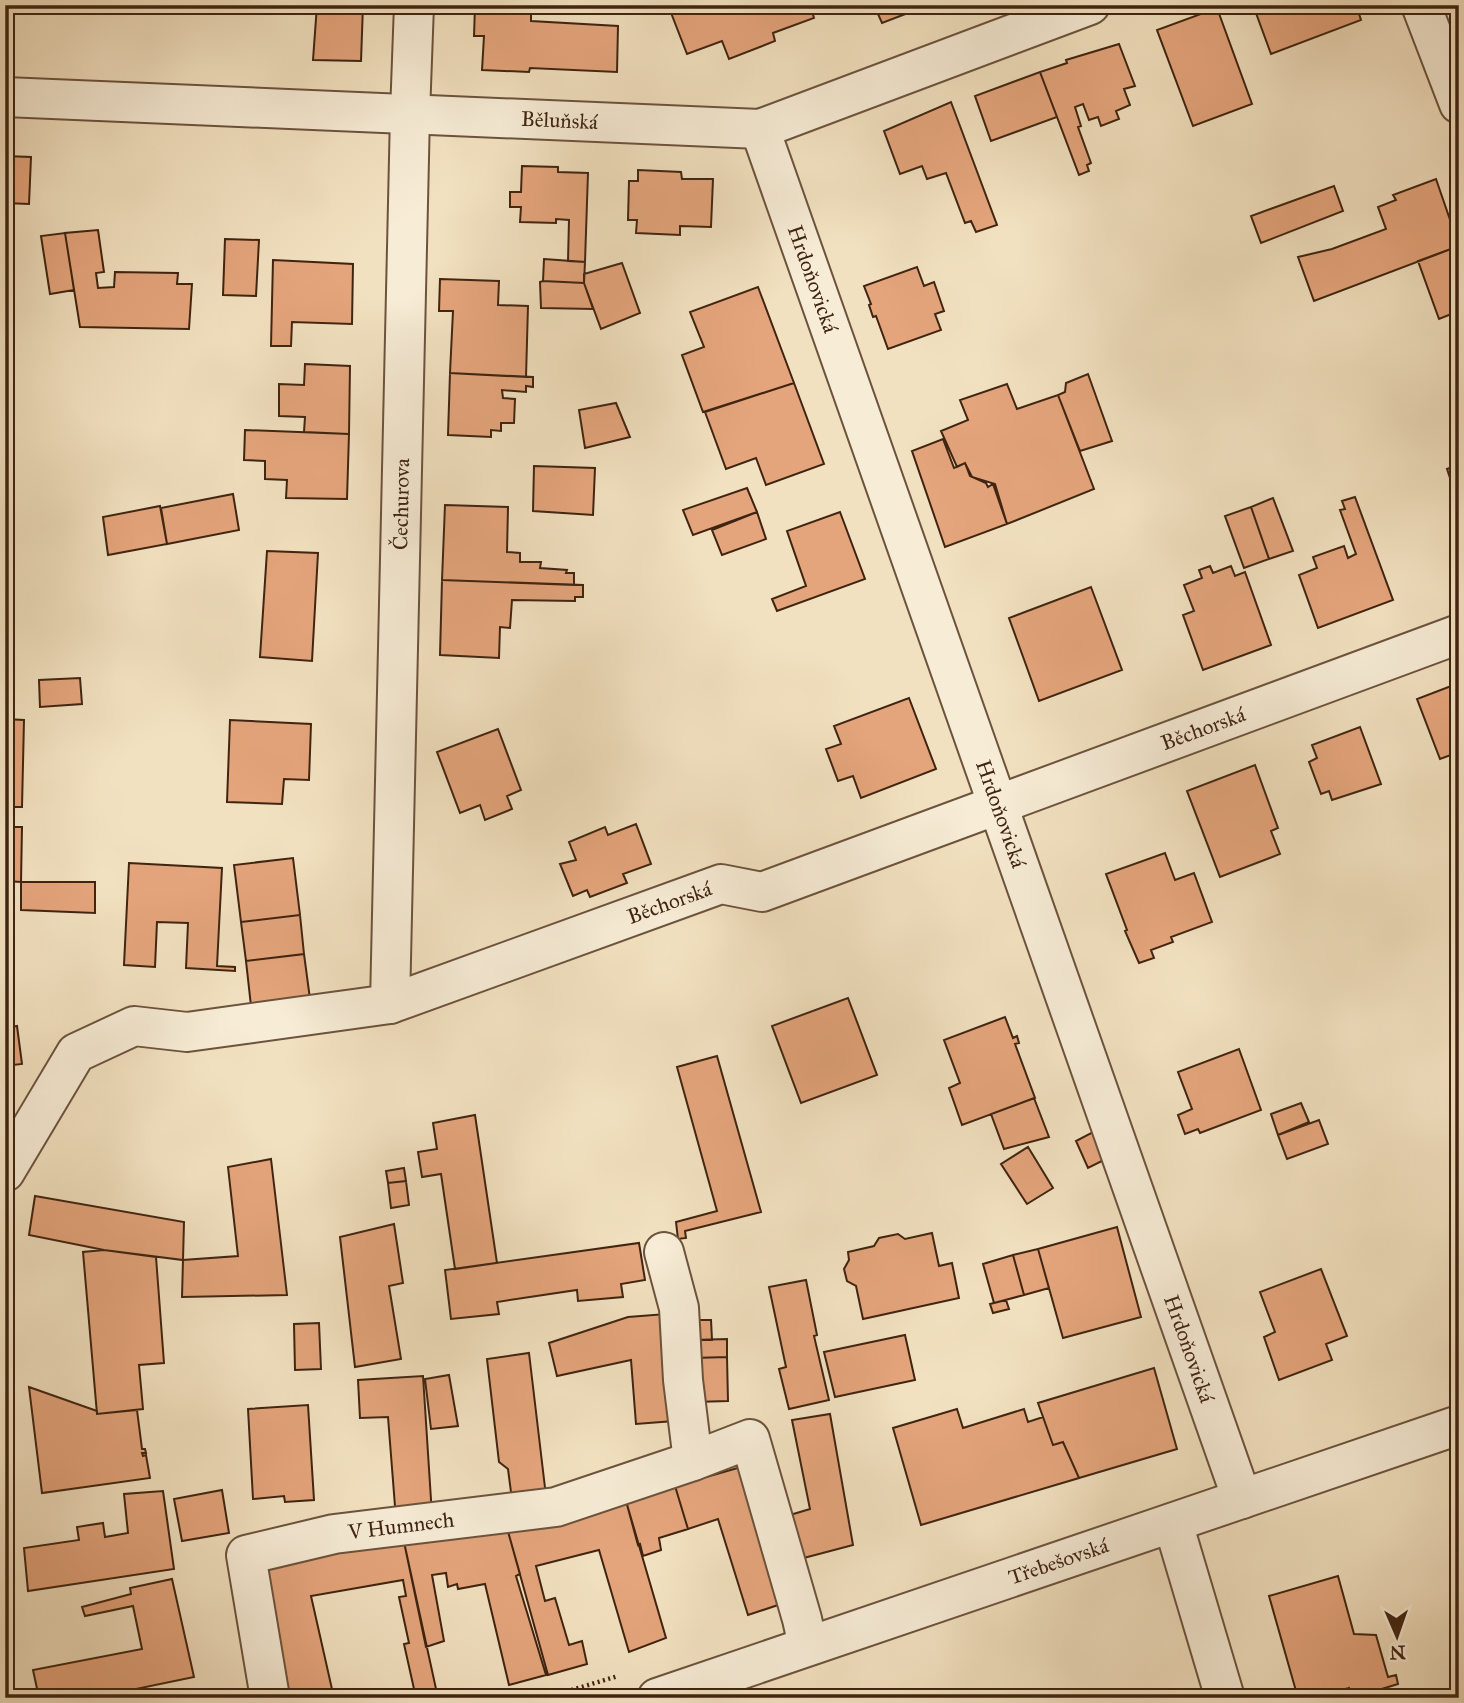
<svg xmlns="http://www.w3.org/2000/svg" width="1464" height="1703" font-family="'IM FELL Great Primer',serif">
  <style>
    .building { fill: #e5a57c; stroke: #3f2411; stroke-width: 2 }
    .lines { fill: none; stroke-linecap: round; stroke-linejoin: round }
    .street-casing { stroke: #6c533d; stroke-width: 42 }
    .path { stroke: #3f2411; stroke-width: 4.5; stroke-dasharray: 2 3.5; stroke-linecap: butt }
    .street { stroke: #f7ecd6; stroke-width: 38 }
    .labels { text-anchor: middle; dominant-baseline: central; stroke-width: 7; stroke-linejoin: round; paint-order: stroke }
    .street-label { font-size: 21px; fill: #3f2411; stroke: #f7ecd6 }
  </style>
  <rect width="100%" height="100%" fill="#f2e1c0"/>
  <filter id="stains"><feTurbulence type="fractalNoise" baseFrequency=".00286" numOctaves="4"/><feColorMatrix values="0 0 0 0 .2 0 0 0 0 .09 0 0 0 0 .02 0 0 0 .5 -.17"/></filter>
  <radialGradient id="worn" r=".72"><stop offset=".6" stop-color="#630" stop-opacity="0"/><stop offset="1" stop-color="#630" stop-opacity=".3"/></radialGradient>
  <path class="building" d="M317 5H363L361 61 313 60Z
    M485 5H531V21L618 26 617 72 530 68 529 72 482 70 484 36H474L475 6Z
    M668 5H810L814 18 773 33 775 41 729 59 722 41 687 54Z
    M874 5H929L882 23Z
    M1277 5H1356L1361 20 1271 54 1256 13Z
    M1217 8 1252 104 1193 126 1157 30Z
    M1119 44 1135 86 1124 89 1130 105 1116 111 1119 119 1101 126 1098 117 1089 120 1083 104 1075 107 1081 126 1078 127 1091 163 1087 165 1089 171 1079 175 1040 72 1067 63 1066 60Z
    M1040 72 1057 117 991 141 975 96Z
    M951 102 997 225 976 232 971 221 965 223 946 173 927 179 922 166 900 174 884 131Z
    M5 156 31 157 29 204 5 203Z
    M522 166 558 167V172L588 173 585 262 568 261 569 220 556 219V223L520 222 521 207H510V192H521Z
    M638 170 681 172 682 179H713L711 227 680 226V235L636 233 637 220H628L629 181H638Z
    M1436 179 1459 246 1314 301 1298 257 1332 249 1386 229 1378 207 1396 200 1393 195Z
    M1334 186 1343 211 1261 243 1251 216Z
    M98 230 104 272 96 273 98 288 114 287 115 272 178 273 177 284H192L189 329 80 327 65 233Z
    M65 233 74 290 50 294 41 236Z
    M225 239 259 240 256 296 223 295Z
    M1459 246V311L1439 319 1418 261Z
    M544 259 585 262 584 283 543 281Z
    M273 260 353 264 352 324 292 322 291 346H271Z
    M622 263 640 313 601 329 584 283V274Z
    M917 267 924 286 934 282 944 311 935 314 941 330 888 349 876 316 873 317 869 305 871 304 864 286Z
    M440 279 499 281 498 305 528 306 526 377 450 373 453 311H439Z
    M543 281 584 283 593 309 541 308 540 282Z
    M758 287 794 383 703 412 682 355 704 347 690 312Z
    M305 364 350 366 349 434 304 432 305 417 279 416V384L304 385Z
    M450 373 533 377V387L526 386V392L502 390 503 398 515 399 514 423H501V431L491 430V437L448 435Z
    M1088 374 1112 441 1080 451 1058 395 1065 392 1066 383Z
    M794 383 824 464 766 485 756 458 726 469 705 412Z
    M1007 384 1017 409 1058 395 1094 489 1007 524 995 484 972 477 965 463 957 467 941 431 968 420 960 400Z
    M616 403 630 437 585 448 579 410Z
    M245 430 349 434 347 499 286 498 287 480 265 479V461L244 460Z
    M943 439 954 468 965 463 970 476 986 483 988 487 993 484 1007 524 945 547 912 451Z
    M1459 460V475L1450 478 1447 469 1456 466 1454 462Z
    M534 466 595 468 593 515 533 511Z
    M747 488 757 512 693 535 683 510Z
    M233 494 239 530 167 544 161 508Z
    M1355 497 1393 600 1318 628 1299 575 1317 568 1313 557 1344 546 1348 558 1356 554 1340 510 1345 509 1342 501Z
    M1273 498 1293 551 1269 559 1251 507Z
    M445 505 508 507 507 552 520 553V562H541L540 568 567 570 566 573H574V585L442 580Z
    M160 506 167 544 108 555 103 517Z
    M1251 507 1269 559 1244 568 1225 516Z
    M757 512 766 539 722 555 712 530Z
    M840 512 865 579 777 611 772 599 806 586 787 531Z
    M267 551 318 553 312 661 260 657Z
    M1210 566 1213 573 1231 566 1235 576 1245 572 1271 645 1203 670 1183 615 1194 611 1184 585 1202 578 1199 570Z
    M442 580 583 585V597H575V601L512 600 510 628 500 627 499 658 440 655Z
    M1091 587 1122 670 1039 701 1009 618Z
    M80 678 82 704 40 707 39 680Z
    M1459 683V752L1440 759 1417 699Z
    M909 698 936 769 861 798 853 776 838 781 826 749 841 744 834 726Z
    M5 719 24 720 22 807H5Z
    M230 720 311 724 309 780 284 779 282 804 227 802Z
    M1360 727 1381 784 1332 800 1329 791 1321 794 1309 762 1317 758 1312 745Z
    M498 729 521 790 507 796 512 809 485 820 480 805 460 813 437 752Z
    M1255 765 1278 828 1271 831 1280 854 1220 877 1187 791Z
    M636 824 651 864 623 874 627 883 590 897 587 890 573 896 560 864 576 860 569 842 605 827 608 835Z
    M5 827H22L21 882 5 881Z
    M1165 853 1175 880 1194 873 1212 922 1171 937 1173 942 1151 950 1154 958 1139 963 1125 931 1127 930 1106 874Z
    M293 858 300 915 241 922 234 865Z
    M129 863 222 868 217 966 235 967V971L186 968 188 923 157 922 155 967 124 965Z
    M21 882H95V913L21 910Z
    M300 915 304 954 246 961 241 922Z
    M304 954 310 999 251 1006 246 961Z
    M848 998 877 1075 801 1103 772 1026Z
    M1005 1017 1013 1038 1017 1036 1019 1043 1015 1044 1035 1098 962 1125 949 1088 960 1083 944 1040Z
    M17 1026 22 1064 5 1066V1028Z
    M1239 1049 1261 1110 1200 1133 1198 1129 1185 1134 1178 1115 1192 1109 1178 1072Z
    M717 1056 761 1212 685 1231 686 1238 678 1239 676 1222 717 1211 677 1067Z
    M1034 1098 1049 1137 1004 1149 991 1114Z
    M1301 1103 1309 1122 1278 1135 1271 1114Z
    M475 1115 497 1263 455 1269 441 1174 422 1177 418 1152 437 1149 433 1123Z
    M1319 1120 1328 1144 1287 1159 1278 1135Z
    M1095 1131 1108 1158 1088 1168 1076 1141Z
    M1028 1147 1053 1188 1027 1204 1001 1164Z
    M271 1159 287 1295 182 1297 183 1260 238 1256 228 1167Z
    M404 1168 406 1181 388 1183 386 1171Z
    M406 1181 409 1205 391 1208 388 1183Z
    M35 1196 184 1222 183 1260 104 1250 29 1235Z
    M394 1224 403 1283 389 1286 401 1359 355 1367 340 1237Z
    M1117 1227 1141 1317 1063 1338 1038 1249Z
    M932 1233 939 1266 952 1263 959 1298 863 1319 856 1286 847 1281 844 1269 849 1260 848 1252 874 1246 879 1238 898 1234 905 1239Z
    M639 1243 645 1280 621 1284 623 1297 578 1301 577 1290 497 1302 499 1314 451 1319 445 1270Z
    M1038 1249 1049 1288 1024 1295 1013 1255Z
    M104 1250 156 1257 164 1363 139 1365 143 1409 97 1414 83 1252Z
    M1013 1255 1024 1295 994 1303 983 1264Z
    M1321 1269 1347 1336 1326 1344 1332 1360 1279 1380 1264 1337 1275 1332 1260 1292Z
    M806 1280 817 1335 814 1336 829 1400 789 1409 779 1369 786 1367 769 1287Z
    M1006 1300 1009 1309 993 1313 990 1304Z
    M666 1314 674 1421 636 1424 631 1360 557 1376 549 1343 628 1317Z
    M693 1320H711L712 1340H693Z
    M319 1323 321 1369 295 1370 294 1324Z
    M905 1335 915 1380 835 1397 824 1352Z
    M727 1339V1357L693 1358V1340Z
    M529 1353 546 1496 512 1500 508 1469 499 1462 487 1359Z
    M727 1357 728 1401 694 1402 693 1358Z
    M1154 1368 1177 1449 1079 1478 1063 1442 1053 1445 1038 1403Z
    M449 1375 458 1426 431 1429 425 1379Z
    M423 1376 432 1515 396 1519 388 1417 360 1418 358 1380Z
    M29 1387 97 1411V1414L137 1410 142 1449H145L146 1453H142L143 1456 146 1455 150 1478 42 1493Z
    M308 1405 314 1500 285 1502 284 1496 253 1499 248 1409Z
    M957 1409 963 1428 1024 1409 1028 1422 1043 1417 1053 1445 1063 1442 1079 1478 921 1525 893 1428Z
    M830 1414 853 1545 800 1559 790 1515 810 1509 792 1420Z
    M741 1467 784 1603 748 1615 718 1519 688 1529 675 1486Z
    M675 1486 688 1529 659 1538 661 1550 643 1556 640 1544 638 1545 626 1501Z
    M222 1490 229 1533 182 1541 174 1499Z
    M163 1491 174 1569 28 1591 24 1548 79 1540 77 1527 103 1523 105 1537 128 1533 124 1494Z
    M626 1501 666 1638 629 1652 599 1550 536 1566 545 1601 555 1598 569 1645 582 1641 587 1664 548 1675 507 1528Z
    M507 1528 520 1574 516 1576 546 1675 509 1685 485 1584 458 1589 457 1584 448 1587 446 1573 432 1575 444 1641 426 1647 404 1542Z
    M1459 1531V1554L1451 1535Z
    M404 1542 438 1698H416L404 1644 409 1643 399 1597 406 1596 403 1580 311 1596 334 1698H288L259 1572 298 1554Z
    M1338 1576 1354 1634 1376 1635 1388 1677 1396 1675 1398 1684 1352 1698 1349 1688 1312 1698H1298L1269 1596Z
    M172 1579 194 1677 126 1691V1696L116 1698H39L33 1670 142 1649 133 1606 85 1616 82 1607 131 1594 130 1588Z"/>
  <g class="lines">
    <defs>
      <g id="street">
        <path d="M1421 5 1459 104"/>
        <path id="s1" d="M5 97 760 129 1090 5"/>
        <path id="s2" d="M760 129 1242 1499"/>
        <path id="s3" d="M390 1004 410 114 414 5"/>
        <path id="s4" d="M5 1172 76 1053 134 1026 187 1032 390 1004 721 884 762 892 1459 634"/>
        <path d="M664 1252 679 1308 683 1380 693 1461"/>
        <path d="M1173 1523 1225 1698"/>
        <path id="s5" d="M270 1698 246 1555 334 1534 556 1507 693 1461 750 1439 802 1619 808 1646"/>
        <path id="s6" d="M657 1698 1459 1425"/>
      </g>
    </defs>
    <use href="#street" class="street-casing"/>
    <path class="path" d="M545 1698 618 1676"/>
    <use href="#street" class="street"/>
  </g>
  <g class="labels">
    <g class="street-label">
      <text stroke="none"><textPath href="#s1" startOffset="555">Běluňská</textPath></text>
      <text stroke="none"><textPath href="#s2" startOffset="159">Hrdoňovická</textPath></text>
      <text stroke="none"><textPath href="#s3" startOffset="500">Čechurova</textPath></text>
      <text stroke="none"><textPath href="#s4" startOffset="1325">Běchorská</textPath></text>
      <text stroke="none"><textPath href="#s2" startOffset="726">Hrdoňovická</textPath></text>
      <text stroke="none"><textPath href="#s4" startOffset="758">Běchorská</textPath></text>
      <text stroke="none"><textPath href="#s2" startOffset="1293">Hrdoňovická</textPath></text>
      <text stroke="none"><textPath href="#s5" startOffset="303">V Humnech</textPath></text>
      <text stroke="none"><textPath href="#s6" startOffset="424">Třebešovská</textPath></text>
    </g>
  </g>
  <rect width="1464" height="1703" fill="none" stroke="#f2e1c0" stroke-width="28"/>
  <rect x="7" y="7" width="1450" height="1689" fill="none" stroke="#3f2411" stroke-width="3.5"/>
  <rect x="14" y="14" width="1436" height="1675" fill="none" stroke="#3f2411" stroke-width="2"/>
  <g transform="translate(1397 1636) rotate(178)" stroke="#f7ecd6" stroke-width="5" paint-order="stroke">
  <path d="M0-5L12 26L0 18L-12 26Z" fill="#3f2411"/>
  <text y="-10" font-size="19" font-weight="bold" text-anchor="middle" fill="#3f2411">N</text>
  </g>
  <rect width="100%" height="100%" filter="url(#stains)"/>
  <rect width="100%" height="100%" fill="url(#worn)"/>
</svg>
